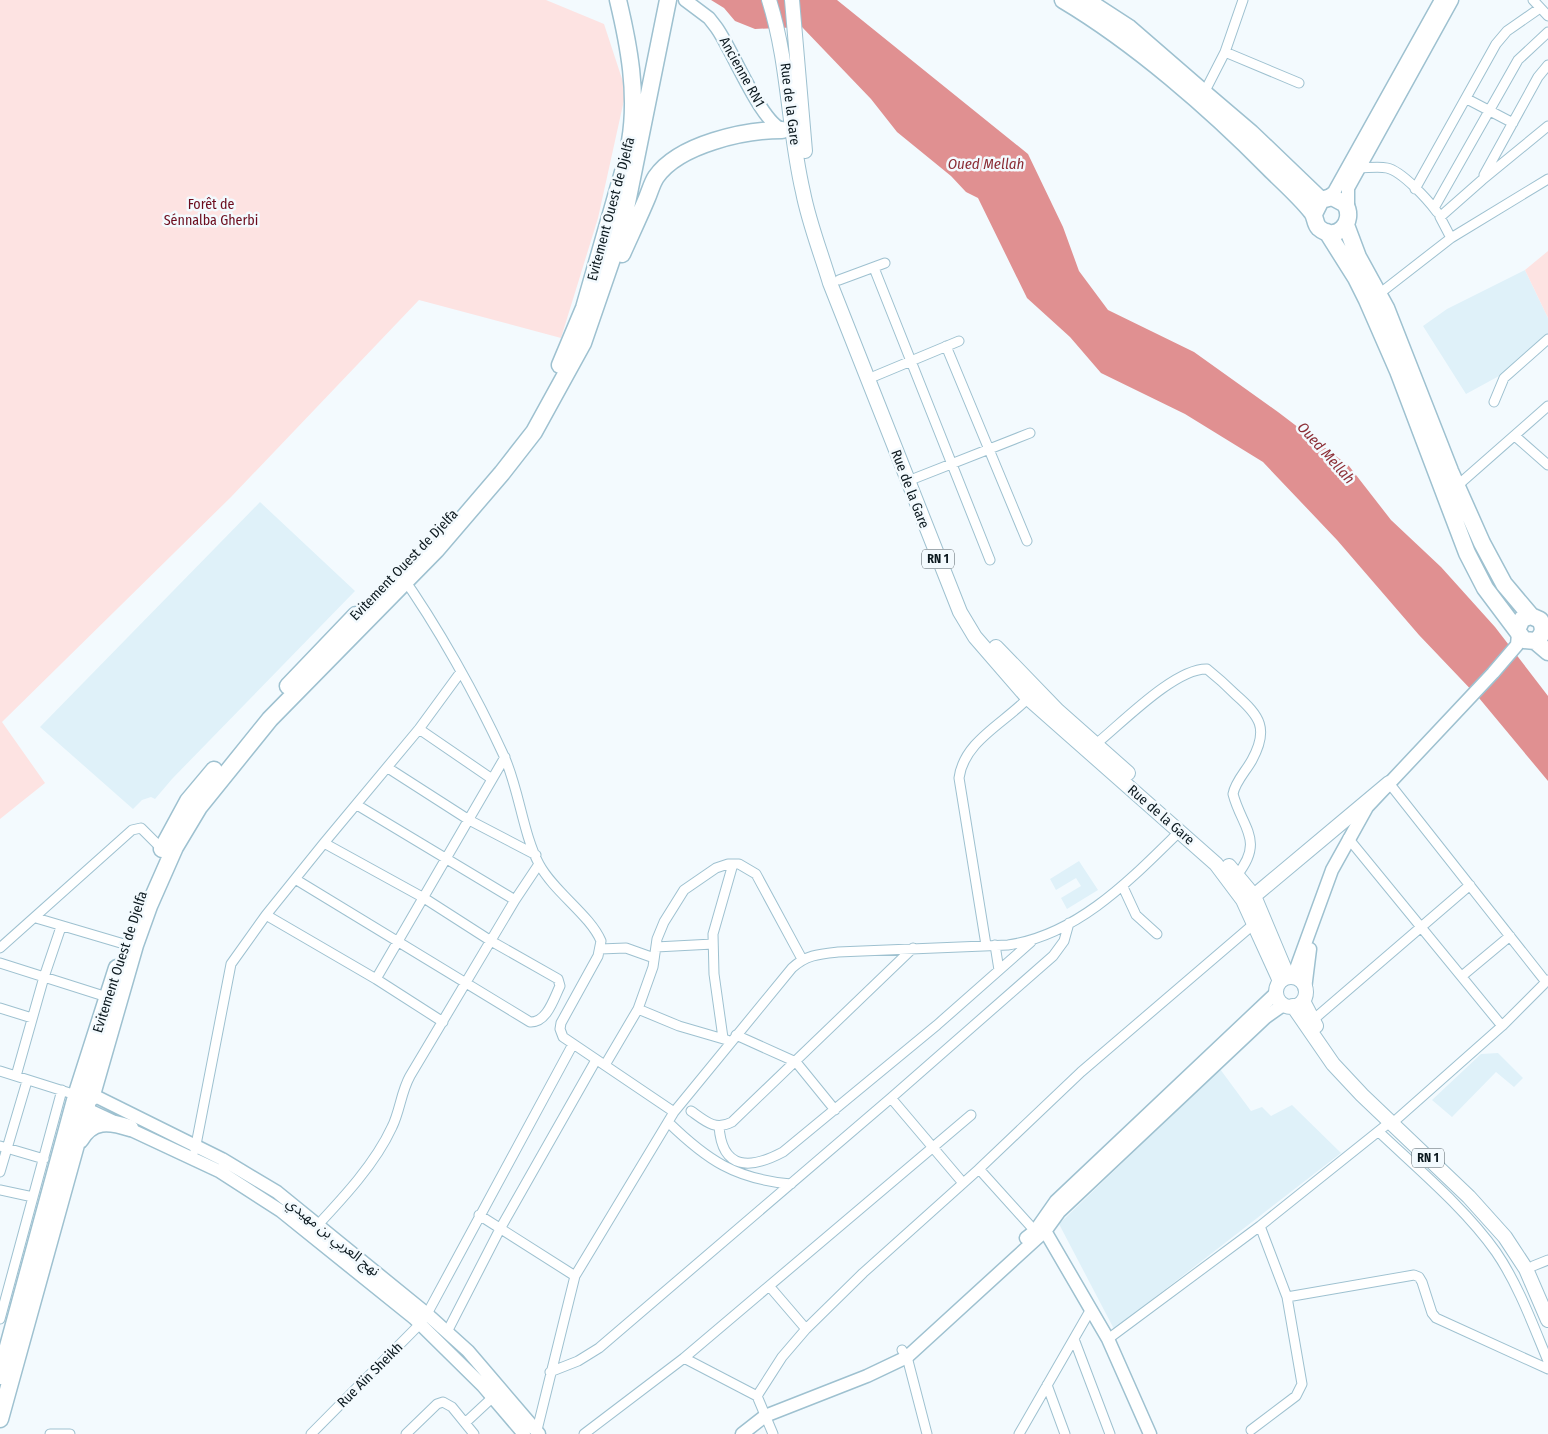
<svg xmlns="http://www.w3.org/2000/svg" width="1548" height="1434" font-family="'Fira Sans Condensed','Noto Sans Arabic',sans-serif">
  <style>
    .built { fill: #dff1f9 }
    .green { fill: #fde3e2 }
    .water { fill: #e09091 }
    .lines { fill: none; stroke-linecap: round; stroke-linejoin: round }
    .street-casing { stroke: #9ec1d0; stroke-width: 11 }
    .secondary-casing { stroke: #9ec1d0; stroke-width: 15 }
    .primary-casing { stroke: #9ec1d0; stroke-width: 16 }
    .highway-casing { stroke: #9ec1d0; stroke-width: 19 }
    .street { stroke: #fff; stroke-width: 9 }
    .secondary { stroke: #fff; stroke-width: 12 }
    .primary { stroke: #fff; stroke-width: 14 }
    .highway { stroke: #fff; stroke-width: 16 }
    .labels { text-anchor: middle; dominant-baseline: central; stroke-width: 5; stroke-linejoin: round; paint-order: stroke }
    .shield { fill: #f3fafe; stroke: #515c62; stroke-width: 1 }
    .shield-label { font-size: 12px; font-weight: bold; fill: #0c191f }
    .street-label { font-size: 14px; fill: #0c191f; stroke: #f3fafe }
    .park-label { font-size: 14px; fill: #6c0c1d; stroke: #f3fafe }
    .water-label { font-size: 15px; font-style: italic; fill: #8c2e36; stroke: #f3fafe }
  </style>
  <rect width="100%" height="100%" fill="#f3fafe"/>
  <path class="built" d="M1525 270 1548 318V335L1499 376 1466 394 1423 326 1447 309Z
    M260 502 355 591 172 779 155 799 151 797 142 800 133 809 40 727Z
    M1079 861 1098 890 1067 909 1061 898 1081 886 1076 878 1056 890 1050 879Z
    M1498 1053 1523 1078 1514 1087 1496 1072 1452 1117 1432 1100 1481 1054Z
    M1220 1069 1251 1111 1262 1107 1271 1116 1292 1105 1341 1153 1114 1329 1059 1224Z"/>
  <path class="green" d="M0 0H546L604 24 626 91 598 218 561 338 419 300 231 497 2 722 45 783 0 819Z
    M1548 251V318L1525 270Z"/>
  <path class="water" d="M711 0H837L1028 154 1063 227 1079 271 1108 310 1194 352 1278 412 1349 466 1391 520 1441 567 1495 627 1548 696V781L1479 698 1419 635 1337 540 1263 462 1185 414 1101 373 1070 337 1027 298 978 198 966 192 951 176 897 132 871 99 802 27 755 29 735 21 724 8Z"/>
  <g class="lines">
    <defs>
      <path id="street" d="M1533 0 1548 16
        M1225 52 1299 83
        M1204 93 1225 52 1243 0
        M1467 99 1513 123
        M1359 168C1368 168 1378 166 1387 168 1402 171 1428 200 1437 212
        M1484 175 1538 77 1548 65
        M1415 189 1496 44 1507 31 1540 8
        M1434 208 1518 60 1548 32
        M1451 238 1440 217 1482 180 1548 126
        M874 268 990 560
        M839 280 885 263
        M1379 294 1451 238 1548 179
        M946 346 1027 541
        M875 376 959 341
        M1494 402 1504 378 1548 339
        M1515 436 1548 465
        M913 479 1030 433
        M1457 486 1548 406
        M399 572C437 625 477 697 504 756 519 789 523 834 539 864 554 892 590 915 601 941L598 956 561 1023 560 1029 563 1037 674 1112
        M419 729 492 779
        M1096 744C1122 723 1175 668 1207 669 1217 677 1227 686 1236 695 1260 716 1269 729 1252 760 1246 771 1235 782 1233 794 1242 828 1265 840 1237 875
        M388 768 469 820 536 855
        M1389 783 1546 982
        M357 805 515 900
        M1348 838 1502 1026
        M295 879 530 1022C547 1023 554 998 560 986L558 979 491 941 424 898 324 843
        M1123 887 1136 915 1157 934
        M266 915 376 979 443 1022
        M36 918 124 944
        M986 945 959 778C964 740 1007 722 1031 695
        M995 945 999 970
        M656 947 713 944
        M0 948 132 830 141 828 162 849
        M600 949 626 948 654 958
        M0 963 107 997
        M1462 976 1510 936
        M376 979 505 757
        M0 1008 32 1018
        M638 1009 679 1026 727 1040
        M1313 1020 1470 885
        M736 1035 796 1062 835 1110
        M723 1038 714 974 713 934 733 864
        M605 1065 638 1009 653 967 657 939 664 922 684 890 716 868 728 864H739L756 874 802 959
        M0 1071 76 1095
        M16 1076 44 977 61 927
        M891 1098 963 1183
        M691 1111C705 1121 715 1131 732 1122L913 948
        M1397 1119 1502 1026 1548 980
        M668 1122C707 1160 735 1179 791 1184
        M719 1126C722 1171 751 1169 783 1152L937 1025 1031 942
        M1379 1132C1417 1168 1466 1209 1496 1252 1518 1284 1533 1325 1548 1361
        M0 1146 44 1159
        M195 1150 231 964 266 915 324 843 419 729 460 673
        M979 1169 1035 1231
        M0 1172 27 1081
        M0 1190 33 1197
        M479 1215 575 1276
        M315 1228C343 1198 375 1164 392 1127 400 1111 401 1092 410 1076L515 900 539 864
        M1533 1266 1548 1260
        M770 1287 806 1329
        M1287 1297 1414 1275 1419 1277 1422 1282 1432 1313 1436 1318 1548 1369
        M0 1319 62 1090
        M447 1332 500 1229 596 1060
        M1074 1339 1110 1434
        M1108 1339 1260 1226 1390 1122
        M902 1350 907 1357 927 1434
        M684 1358 757 1396 773 1434
        M550 1372 578 1361 599 1348 891 1098 1053 956 1064 941 1069 923
        M1047 1385 1065 1434
        M757 1396 782 1357 806 1329 863 1273 979 1169 1081 1072 1255 923
        M465 1423 493 1397
        M1251 1430 1296 1396 1302 1384 1287 1297 1260 1226
        M50 1434H70
        M311 1434 420 1324 427 1314 573 1044
        M406 1434 437 1404 443 1402 452 1407 474 1434
        M536 1434 575 1276 674 1112 792 968C806 955 819 954 838 952L1008 945C1078 935 1131 879 1180 831
        M584 1434 684 1358 971 1115
        M1019 1434 1091 1309"/>
      <path id="secondary" d="M685 0 709 18 716 27C732 48 762 127 785 130
        M1326 198 1334 192 1441 0
        M1348 208V188L1452 0
        M1293 977 1332 870 1367 807 1493 673 1517 645 1518 634
        M1305 989 1310 949
        M87 1092 222 1159 277 1192 427 1314 468 1351 539 1434
        M80 1106 219 1171 281 1211 414 1318 483 1386 524 1434
        M1041 1224 1108 1339 1150 1434
        M1026 1238 1035 1231 1056 1201 1276 993
        M742 1434 765 1416 867 1376 907 1357 1046 1230 1059 1212 1266 1017 1283 1005"/>
      <path id="primary" d="M769 0C789 63 788 128 803 192 809 223 821 253 830 283L960 612 975 637 1028 698 1216 864 1243 900 1280 981
        M792 0 805 151
        M996 647 1058 711 1128 773
        M1229 866 1254 896 1288 977
        M1254 896 1389 783
        M1276 992a15 15 0 1 1 30 0a15 15 0 1 1-30 0Z
        M1303 1001 1316 1026
        M1293 1006 1333 1064 1362 1095 1469 1197 1505 1237 1526 1269 1548 1320"/>
      <path id="highway" d="M618 0C629 46 638 94 630 141
        M1063 0C1135 43 1210 108 1269 168 1283 182 1299 196 1311 211 1316 216 1314 223 1319 228 1336 243 1356 222 1345 204L1332 197 1321 200 1314 214
        M1086 0 1129 28 1204 93 1251 133 1321 200
        M1346 225 1358 257 1386 308 1450 471 1482 543 1504 584 1531 616
        M1327 232 1356 278 1367 300 1398 371 1467 553 1485 588 1524 640 1535 641C1543 636 1545 629 1540 620L1531 616 1522 619 1517 630
        M622 254C630 236 639 217 647 198 650 191 652 183 656 177 679 144 745 130 782 130
        M560 365 584 308 623 172
        M1535 641 1548 652
        M288 686 356 615
        M162 849 188 801 214 770
        M77 1093 117 968
        M91 1098 135 945 149 906 175 847 199 807 270 719 436 550 502 473 534 432 583 343 614 253 626 208 668 0
        M80 1140C92 1119 109 1121 130 1128
        M0 1376 75 1100
        M0 1419 87 1105"/>
    </defs>
    <use href="#street" class="street-casing"/>
    <use href="#secondary" class="secondary-casing"/>
    <use href="#primary" class="primary-casing"/>
    <use href="#highway" class="highway-casing"/>
    <use href="#street" class="street"/>
    <use href="#secondary" class="secondary"/>
    <use href="#primary" class="primary"/>
    <use href="#highway" class="highway"/>
  </g>
  <g class="labels">
    <g class="shield">
      <rect x="922" y="549.5" width="32" height="19" rx="4"/>
      <rect x="1412" y="1148.5" width="32" height="19" rx="4"/>
    </g>
    <g class="shield-label">
      <text x="938" y="559">RN 1</text>
      <text x="1428" y="1158">RN 1</text>
    </g>
    <g class="street-label">
      <text transform="translate(742 72) rotate(61)">Ancienne RN1</text>
      <text transform="translate(790 104) rotate(83)">Rue de la Gare</text>
      <text transform="translate(611 209) rotate(-75)">Evitement Ouest de Djelfa</text>
      <text transform="translate(910 489) rotate(69)">Rue de la Gare</text>
      <text transform="translate(404 565) rotate(-46)">Evitement Ouest de Djelfa</text>
      <text transform="translate(1161 815) rotate(41)">Rue de la Gare</text>
      <text transform="translate(120 962) rotate(-72)">Evitement Ouest de Djelfa</text>
      <text transform="translate(333 1237) rotate(39)">نهج العربي بن مهيدي</text>
      <text transform="translate(370 1375) rotate(-45)">Rue Aïn Sheikh</text>
    </g>
    <g class="park-label">
      <text x="211" y="204">Forêt de<tspan x="211" dy="16">Sénnalba Gherbi</tspan></text>
    </g>
    <g class="water-label">
      <text x="986" y="164">Oued Mellah</text>
      <text transform="translate(1326 453) rotate(48)">Oued Mellah</text>
    </g>
  </g>
</svg>
